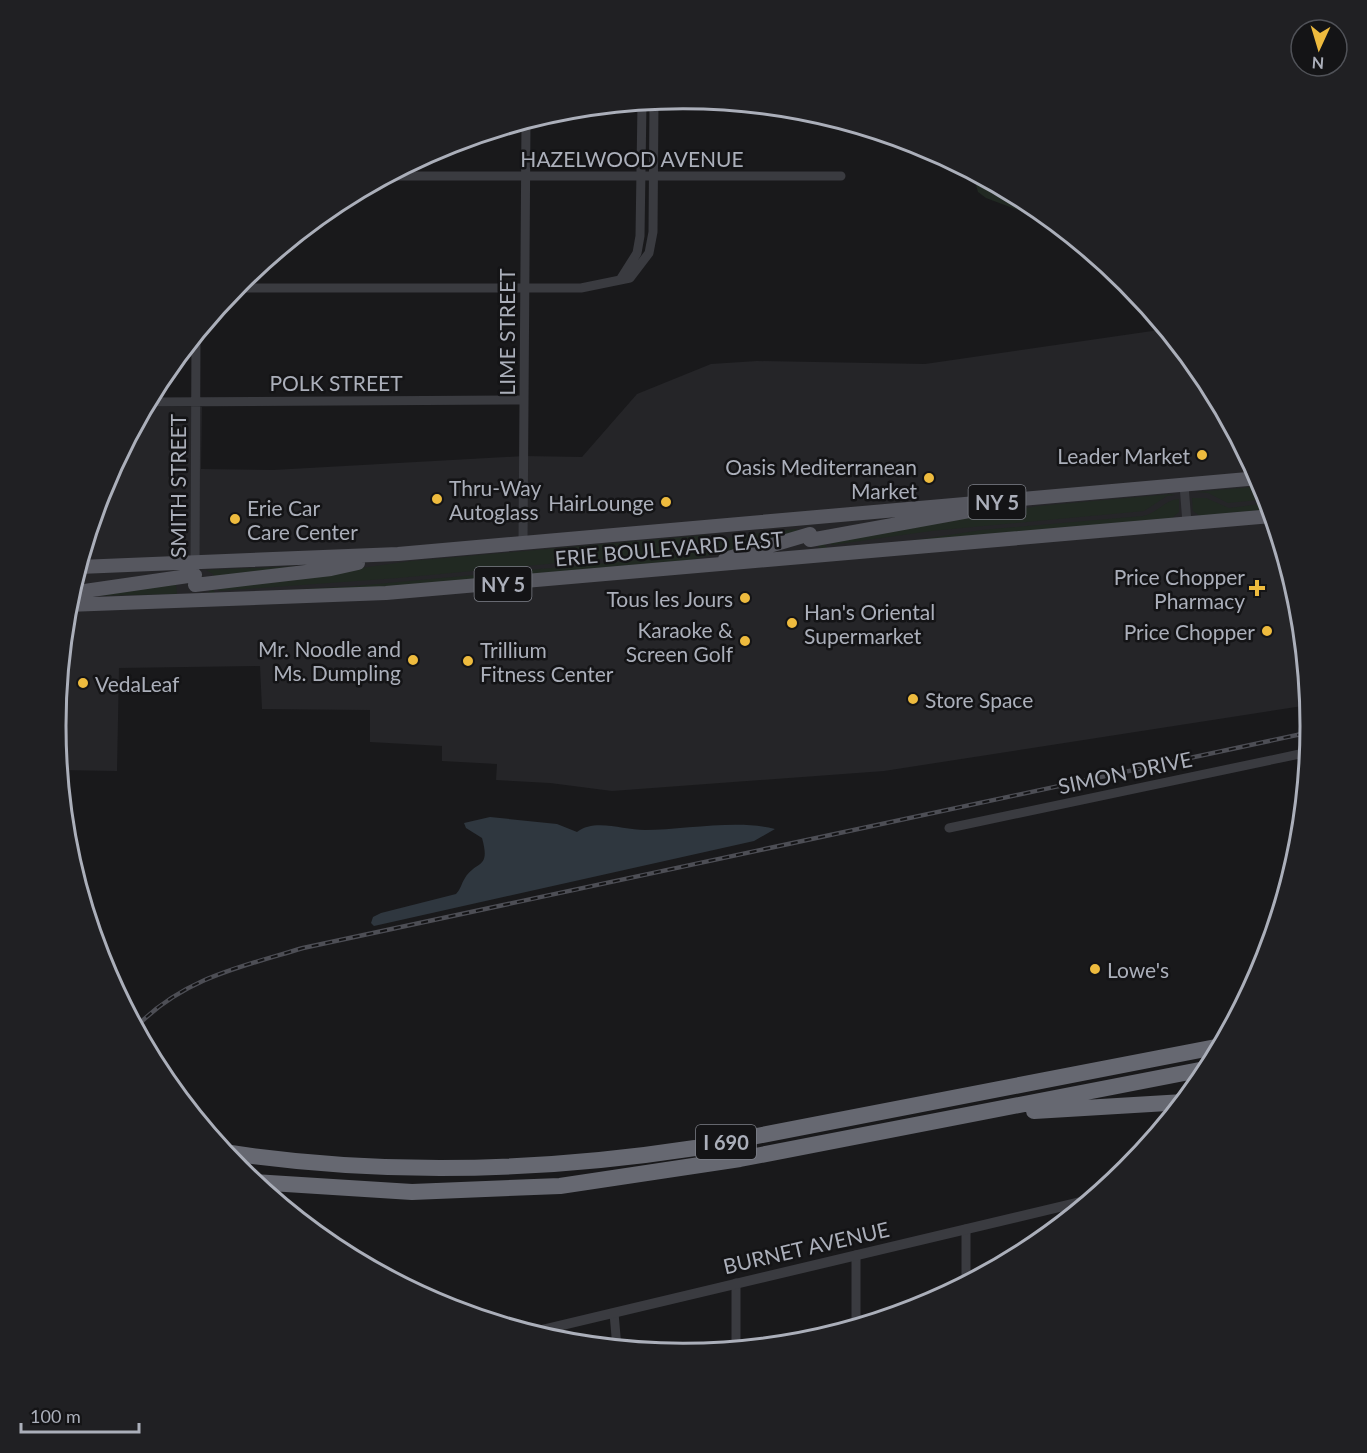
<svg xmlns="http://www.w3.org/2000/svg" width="1367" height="1453" font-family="Lato,sans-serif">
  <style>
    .built { fill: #252528 }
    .green { fill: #212922 }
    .water { fill: #2f373f }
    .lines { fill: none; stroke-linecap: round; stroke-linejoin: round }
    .minor { stroke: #3a3b40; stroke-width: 9 }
    .tertiary { stroke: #3a3b40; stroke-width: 10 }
    .primary { stroke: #56575f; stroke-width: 14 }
    .motorway { stroke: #666871; stroke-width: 16 }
    .rail-casing { stroke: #4d4e55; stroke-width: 4.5 }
    .rail { stroke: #141416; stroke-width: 2; stroke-dasharray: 7; stroke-linecap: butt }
    .poi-dot { fill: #eebb3e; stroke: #141416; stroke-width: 2 }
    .labels { text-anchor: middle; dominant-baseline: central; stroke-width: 5; stroke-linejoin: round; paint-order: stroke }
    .shield { fill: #141416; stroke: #7e8089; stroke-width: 1.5 }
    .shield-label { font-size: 20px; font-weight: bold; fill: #abafba }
    .street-label { font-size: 21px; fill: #abafba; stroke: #141416 }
    .poi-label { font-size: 21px; fill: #abafba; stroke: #141416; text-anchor: end }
    .rim { fill: none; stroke: #abafba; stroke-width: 3 }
  </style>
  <rect width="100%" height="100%" fill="#19191b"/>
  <path class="built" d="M1166 329 1206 378 1264 486 1299 604 1309 705 884 771 612 791 550 783 496 780 497 764 442 761V746L370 742V710L262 709 260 666 119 668 117 771 60 770 56 726 68 604 103 486 146 407H202L201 469 273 470 524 456 582 457 637 394 711 364 757 361 925 364Z"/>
  <path class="green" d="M972 172 1033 205 1036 208 1021 211 986 198 978 192Z
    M1263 486 1268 499 1228 503 1208 493 1196 492Z
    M1171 494 1175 495 1167 496 1144 511 931 531 832 545 827 541 1038 506Z
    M1192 498H1206L1229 508 1269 503 1271 509 1200 516 1193 511Z
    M1179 499V512L1172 518 821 551 818 546 823 542 828 549 869 547 982 530 1143 516C1158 513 1164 500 1179 499Z
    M797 529 798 534 690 560 317 593 208 595V593L212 588 216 594 355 586 660 558C679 556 687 549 704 544 734 535 766 532 797 529Z
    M706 535V539L679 551 654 554 398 578 219 591 217 588 411 561Z
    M300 566 215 581 213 574 206 570Z
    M176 584 177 594 92 596Z"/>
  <path class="water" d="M490 817 557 824 577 832C595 818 623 830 645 830 683 830 738 819 775 829L754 841 374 926 371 923 373 917 381 913 456 894C461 889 461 884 465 878 476 860 491 870 482 838L466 828 464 823Z"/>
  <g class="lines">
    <path class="minor" d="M388 176H841
      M620 280 637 253 640 236 642 103
      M235 288H581L630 278 649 253 653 232 654 101
      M149 402 524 400
      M1184 485 1187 523
      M523 543 526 121
      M195 568 196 335
      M949 828 1309 752
      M966 1229V1284
      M856 1255V1327
      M736 1283V1349
      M614 1313 617 1348"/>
    <path class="tertiary" d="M529 1333 1093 1199"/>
    <path class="primary" d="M810 540 969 511
      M725 559 810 534
      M79 567 398 554 1259 478
      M195 585 331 569 358 563
      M71 593 195 575
      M67 605 386 593 1273 516"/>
    <path class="motorway" d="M1034 1111 1184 1102
      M224 1152C381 1176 538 1172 695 1148L1221 1046
      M253 1182 412 1192 560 1186 740 1159 1210 1068"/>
    <defs>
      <path id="rail" d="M136 1027C184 978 240 967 303 948L1311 732"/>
    </defs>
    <use href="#rail" class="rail-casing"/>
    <use href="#rail" class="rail"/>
  </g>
  <g class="poi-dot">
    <circle cx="1202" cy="455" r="6"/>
    <circle cx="929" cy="478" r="6"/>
    <circle cx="437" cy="499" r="6"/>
    <circle cx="666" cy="502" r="6"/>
    <circle cx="235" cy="519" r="6"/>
    <path d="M1254 579h6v6h6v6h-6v6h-6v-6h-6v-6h6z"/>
    <circle cx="745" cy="598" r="6"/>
    <circle cx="792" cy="623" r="6"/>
    <circle cx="1267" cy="631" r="6"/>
    <circle cx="745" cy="641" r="6"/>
    <circle cx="413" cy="660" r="6"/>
    <circle cx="468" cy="661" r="6"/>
    <circle cx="83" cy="683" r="6"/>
    <circle cx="913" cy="699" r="6"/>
    <circle cx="1095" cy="969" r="6"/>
  </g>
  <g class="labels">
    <g class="shield">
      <rect x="968.5" y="485" width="57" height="34" rx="4.5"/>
      <rect x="474.5" y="567" width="57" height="34" rx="4.5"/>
      <rect x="696" y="1125" width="60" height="34" rx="4.5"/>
    </g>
    <g class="shield-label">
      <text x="997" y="502">NY 5</text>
      <text x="503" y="584">NY 5</text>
      <text x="726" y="1142">I 690</text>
    </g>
    <g class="street-label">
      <text x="632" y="158">HAZELWOOD AVENUE</text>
      <text transform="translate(506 332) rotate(-90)">LIME STREET</text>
      <text x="336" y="382">POLK STREET</text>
      <text transform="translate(177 486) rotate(-90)">SMITH STREET</text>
      <text transform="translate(669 548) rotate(-5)">ERIE BOULEVARD EAST</text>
      <text transform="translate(1125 772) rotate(-12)">SIMON DRIVE</text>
      <text transform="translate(806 1247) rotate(-13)">BURNET AVENUE</text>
    </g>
    <g class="poi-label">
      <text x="1190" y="455">Leader Market</text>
      <text x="917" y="466">Oasis Mediterranean<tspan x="917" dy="24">Market</tspan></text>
      <text x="449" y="487" text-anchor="start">Thru-Way<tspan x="449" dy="24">Autoglass</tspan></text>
      <text x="654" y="502">HairLounge</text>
      <text x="247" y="507" text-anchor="start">Erie Car<tspan x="247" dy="24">Care Center</tspan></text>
      <text x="1245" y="576">Price Chopper<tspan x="1245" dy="24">Pharmacy</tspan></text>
      <text x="733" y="598">Tous les Jours</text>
      <text x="804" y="611" text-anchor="start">Han's Oriental<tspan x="804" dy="24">Supermarket</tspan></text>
      <text x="733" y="629">Karaoke &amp;<tspan x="733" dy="24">Screen Golf</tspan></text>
      <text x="1255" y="631">Price Chopper</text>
      <text x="401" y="648">Mr. Noodle and<tspan x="401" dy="24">Ms. Dumpling</tspan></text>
      <text x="480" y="649" text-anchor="start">Trillium<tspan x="480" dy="24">Fitness Center</tspan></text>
      <text x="95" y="683" text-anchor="start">VedaLeaf</text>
      <text x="925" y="699" text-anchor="start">Store Space</text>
      <text x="1107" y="969" text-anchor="start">Lowe's</text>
    </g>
  </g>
  <path d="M0 0H1367V1453H0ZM66 726a617 617 0 1 1 1234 0a617 617 0 1 1-1234 0Z" fill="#202023" fill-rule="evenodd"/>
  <path class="rim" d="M66 726a617 617 0 1 1 1234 0a617 617 0 1 1-1234 0Z"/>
  <g transform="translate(1319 48) rotate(184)"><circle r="28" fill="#141416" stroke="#505258" stroke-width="1.5"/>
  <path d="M0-4.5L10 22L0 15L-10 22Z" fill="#eebb3e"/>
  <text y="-9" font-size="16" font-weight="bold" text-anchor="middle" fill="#abafba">N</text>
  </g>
  <path d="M21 1423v9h118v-9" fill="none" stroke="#abafba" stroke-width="3"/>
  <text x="30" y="1423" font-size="18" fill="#abafba" stroke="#141416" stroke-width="4.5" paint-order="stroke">100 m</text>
</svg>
